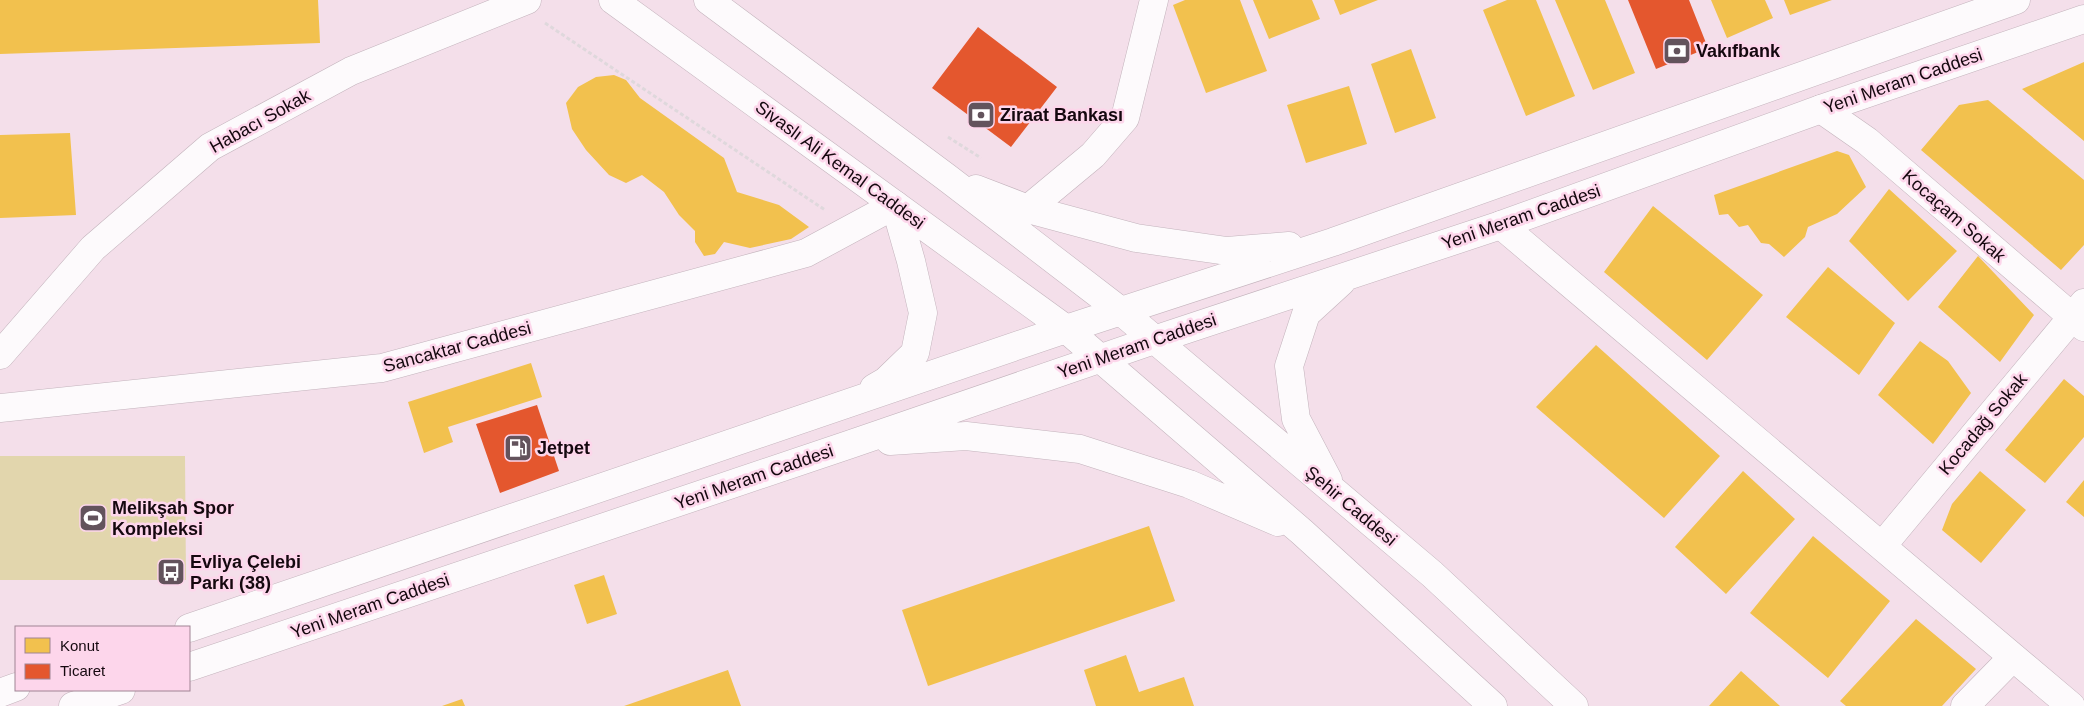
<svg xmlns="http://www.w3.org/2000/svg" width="2084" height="706" font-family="Arial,sans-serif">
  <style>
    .green { fill: #e2d6ad }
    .homes { fill: #f2c14e }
    .shops { fill: #e4572e }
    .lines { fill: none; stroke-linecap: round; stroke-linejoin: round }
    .minor-casing { stroke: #c3b3bc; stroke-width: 29 }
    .tertiary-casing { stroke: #c3b3bc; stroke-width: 29 }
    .secondary-casing { stroke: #c3b3bc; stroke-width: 29 }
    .path { stroke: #dfd8dc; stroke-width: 3; stroke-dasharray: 4 2.5; stroke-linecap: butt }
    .minor { stroke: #fdfafc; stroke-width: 28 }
    .tertiary { stroke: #fdfafc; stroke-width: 28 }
    .secondary { stroke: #fdfafc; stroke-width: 28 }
    .labels { text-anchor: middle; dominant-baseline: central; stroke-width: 5; stroke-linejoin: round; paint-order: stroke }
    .poi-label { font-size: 18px; font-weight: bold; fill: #15080f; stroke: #fdd6eb; text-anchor: start }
    .street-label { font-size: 18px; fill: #15080f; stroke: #fdd6eb }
  </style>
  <rect width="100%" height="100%" fill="#f4dfea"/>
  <path class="green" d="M0 456H185L186 580H0Z"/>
  <path class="homes" d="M0 0H318L320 43 0 54Z
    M1185 0H1240L1267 71 1206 93 1173 5Z
    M1253 0H1312L1320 19 1269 39Z
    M1334 0H1378L1340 15Z
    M1507 0H1536L1575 96 1526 116 1483 10Z
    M1555 0H1605L1635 73 1593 90Z
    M1711 0H1765L1773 18 1727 38Z
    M1784 0H1832L1790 15Z
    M1411 49 1436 118 1395 133 1371 64Z
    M2084 62V141L2022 89Z
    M614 75 626 80 640 98 724 158 737 192 779 205 809 227 791 239 750 248 724 242 715 254 704 256 695 242V231L679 215 664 192 642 175 626 183 609 175 586 150 572 129 566 103 578 87 596 77Z
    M1349 86 1367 144 1306 163 1287 105Z
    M1988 100 2084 180V245L2061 270 1921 150 1959 105Z
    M70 133 76 215 0 218V135Z
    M1837 151 1849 155 1866 187 1837 214 1808 227 1805 237 1784 257 1769 244 1761 243 1748 225 1739 227 1728 214 1719 215 1714 195Z
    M1889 189 1957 251 1908 301 1849 241Z
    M1653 206 1763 295 1707 360 1604 272Z
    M1978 256 2034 315 2000 362 1938 307Z
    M1828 267 1895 323 1859 375 1786 317Z
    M1920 341 1948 361 1971 393 1933 444 1878 395Z
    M1596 345 1720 456 1664 518 1536 407Z
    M531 363 542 397 448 427 453 442 424 453 408 402Z
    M2064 379 2084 396V437L2045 483 2005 450Z
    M1743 471 1795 519 1726 594 1675 547Z
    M1980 471 2026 510 1981 563 1942 530 1952 504Z
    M2084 480V517L2066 502Z
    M1149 526 1175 601 928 686 902 610Z
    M1813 536 1890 601 1828 678 1750 613Z
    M604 575 617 614 587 624 574 585Z
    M1916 619 1976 669 1942 706H1846L1840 701Z
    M1126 655 1139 692 1184 677 1194 706H1096L1084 670Z
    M728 670 741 706H624Z
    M1741 671 1780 706H1709Z
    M462 699 465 706H442Z"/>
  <path class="shops" d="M1628 0H1689L1708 48 1656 69Z
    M978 27 1057 87 1011 147 932 88Z
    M537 405 559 471 500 493 476 424Z"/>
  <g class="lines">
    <defs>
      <path id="minor" d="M1821 109 1867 141 2084 327
        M1028 209 1093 155 1125 118 1154 0
        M1501 225 2071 706
        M0 355 93 248 210 147 351 71 527 0
        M1882 546 2084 303
        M1965 706 2013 657"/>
      <path id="tertiary" d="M0 408 382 368 806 253 895 205"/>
      <path id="secondary" d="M613 0 1066 329 1302 532 1493 706
        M708 0 946 177 1122 312 1432 574 1574 706
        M976 189 1028 209 1136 238 1227 251 1289 246
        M874 388 886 381 915 353 923 313 911 261 895 205
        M890 441 966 436 1080 449 1189 484 1278 522
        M1328 480 1296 419 1289 366 1306 314 1341 282
        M189 628 1066 329 1333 242 2016 0
        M189 667 851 444 1154 340 1501 225 1821 109 2084 19
        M0 693 16 687
        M73 706 121 690"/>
    </defs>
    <use href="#minor" class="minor-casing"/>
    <use href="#tertiary" class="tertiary-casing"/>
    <use href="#secondary" class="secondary-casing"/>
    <path class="path" d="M545 23 825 210
      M948 137 981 158"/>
    <use href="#minor" class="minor"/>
    <use href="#tertiary" class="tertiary"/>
    <use href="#secondary" class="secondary"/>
  </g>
  <defs>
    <symbol id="bank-square" viewBox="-11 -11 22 22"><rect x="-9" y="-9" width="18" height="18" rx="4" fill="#63535c" stroke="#fdd6eb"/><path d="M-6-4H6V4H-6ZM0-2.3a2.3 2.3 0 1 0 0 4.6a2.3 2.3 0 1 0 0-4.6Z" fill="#fff"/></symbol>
    <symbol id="fuel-square" viewBox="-11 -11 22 22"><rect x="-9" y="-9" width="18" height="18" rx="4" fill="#63535c" stroke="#fdd6eb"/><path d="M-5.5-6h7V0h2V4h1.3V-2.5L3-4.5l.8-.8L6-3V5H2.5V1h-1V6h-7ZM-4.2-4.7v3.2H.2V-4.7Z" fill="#fff"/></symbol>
    <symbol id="stadium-square" viewBox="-11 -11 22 22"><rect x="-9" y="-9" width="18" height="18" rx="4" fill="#63535c" stroke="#fdd6eb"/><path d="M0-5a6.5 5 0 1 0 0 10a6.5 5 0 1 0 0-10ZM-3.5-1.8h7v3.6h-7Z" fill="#fff"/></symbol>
    <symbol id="bus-square" viewBox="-11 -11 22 22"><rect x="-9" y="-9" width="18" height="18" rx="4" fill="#63535c" stroke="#fdd6eb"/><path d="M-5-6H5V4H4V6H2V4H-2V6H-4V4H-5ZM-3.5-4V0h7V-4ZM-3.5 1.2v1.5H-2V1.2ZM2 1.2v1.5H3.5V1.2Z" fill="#fff"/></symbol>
  </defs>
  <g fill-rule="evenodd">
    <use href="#bank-square" x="1661" y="35" width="32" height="32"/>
    <use href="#bank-square" x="965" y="99" width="32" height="32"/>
    <use href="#fuel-square" x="502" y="432" width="32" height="32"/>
    <use href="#stadium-square" x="77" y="502" width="32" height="32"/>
    <use href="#bus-square" x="155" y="556" width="32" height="32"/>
  </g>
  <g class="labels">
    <g class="poi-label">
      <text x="1696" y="51">Vakıfbank</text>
      <text x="1000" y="115">Ziraat Bankası</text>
      <text x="537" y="448">Jetpet</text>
      <text x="112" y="508">Melikşah Spor<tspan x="112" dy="21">Kompleksi</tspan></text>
      <text x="190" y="562">Evliya Çelebi<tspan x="190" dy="21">Parkı (38)</tspan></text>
    </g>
    <g class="street-label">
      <text transform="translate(1903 81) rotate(-19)">Yeni Meram Caddesi</text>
      <text transform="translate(260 121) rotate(-29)">Habacı Sokak</text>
      <text transform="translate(840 165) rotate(36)">Sivaslı Ali Kemal Caddesi</text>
      <text transform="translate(1954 216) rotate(41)">Kocaçam Sokak</text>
      <text transform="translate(1521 217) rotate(-19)">Yeni Meram Caddesi</text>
      <text transform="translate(1137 346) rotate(-19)">Yeni Meram Caddesi</text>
      <text transform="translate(457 347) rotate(-15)">Sancaktar Caddesi</text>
      <text transform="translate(1983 424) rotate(-50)">Kocadağ Sokak</text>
      <text transform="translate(754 477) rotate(-19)">Yeni Meram Caddesi</text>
      <text transform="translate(1351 506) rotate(40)">Şehir Caddesi</text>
      <text transform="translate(370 606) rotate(-19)">Yeni Meram Caddesi</text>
    </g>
  </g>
  <rect x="15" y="626" width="175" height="65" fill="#fdd6eb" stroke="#a08493"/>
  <rect x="25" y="638" width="25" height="15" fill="#f2c14e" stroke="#a08493"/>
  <text x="60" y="651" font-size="15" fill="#15080f">Konut</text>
  <rect x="25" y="664" width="25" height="15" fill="#e4572e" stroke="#a08493"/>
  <text x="60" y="676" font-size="15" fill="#15080f">Ticaret</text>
</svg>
